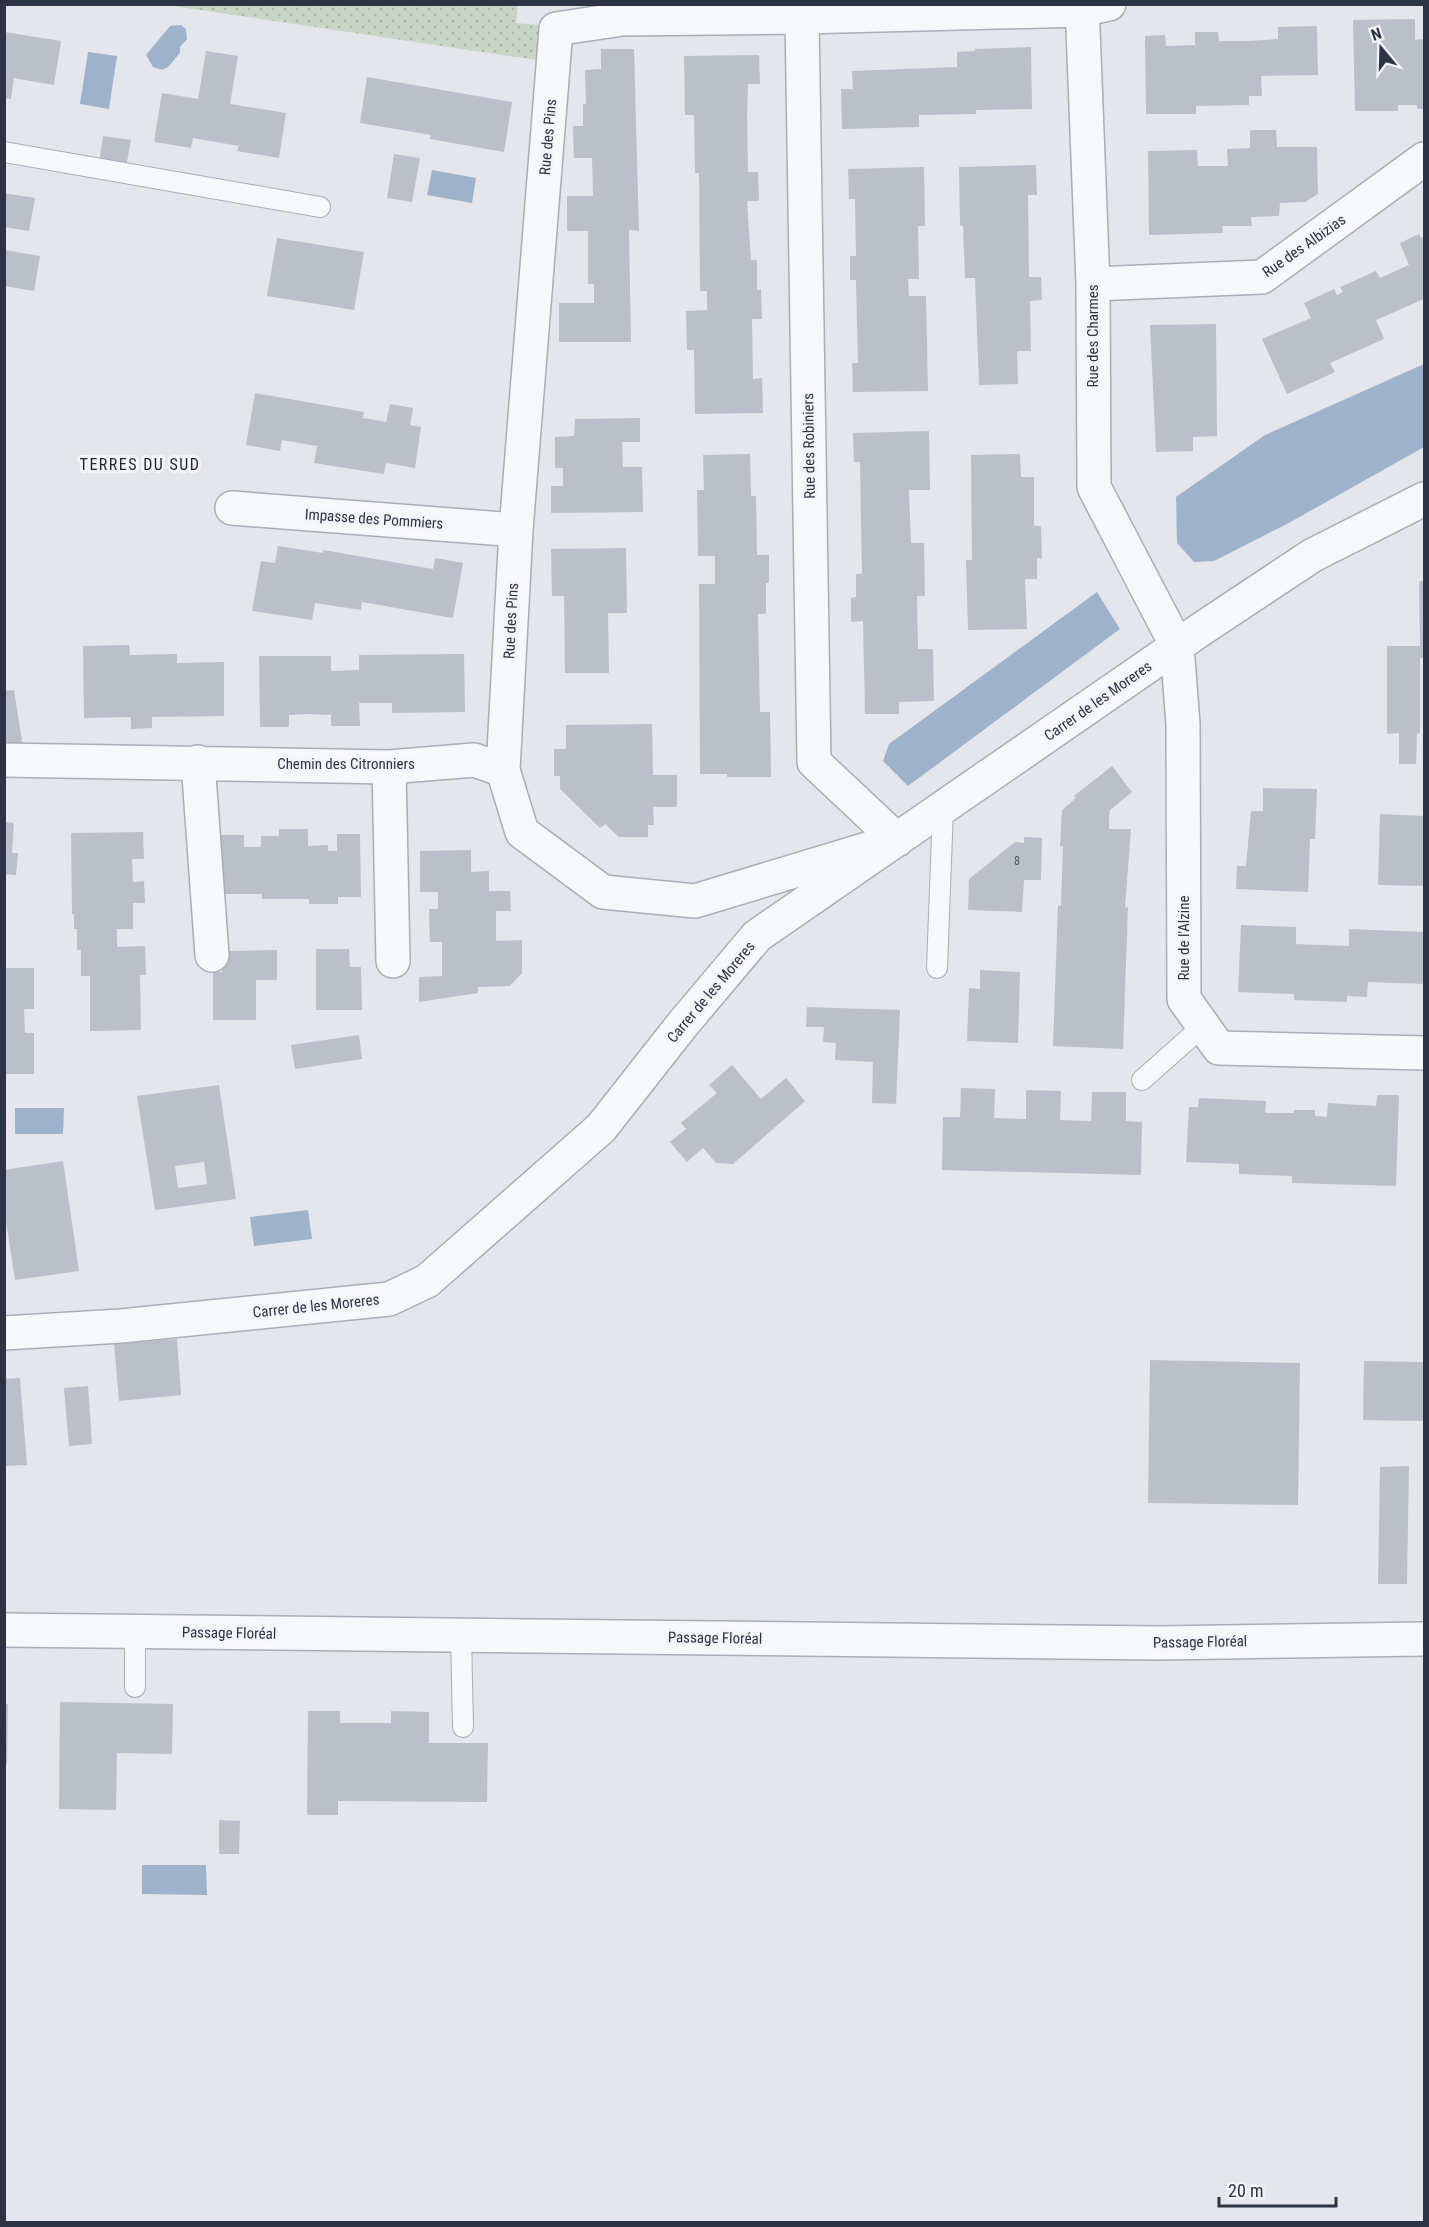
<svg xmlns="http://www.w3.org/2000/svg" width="1429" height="2227" font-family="'Roboto Condensed',sans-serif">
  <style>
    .grass { fill: url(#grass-dots) }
    .water { fill: #9eb2cc }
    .building { fill: #bbbfca; fill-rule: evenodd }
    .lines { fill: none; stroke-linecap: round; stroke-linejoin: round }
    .service-casing { stroke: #a9adb7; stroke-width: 22 }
    .minor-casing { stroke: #a9adb7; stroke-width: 36 }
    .service { stroke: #f7f8fa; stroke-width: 20 }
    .minor { stroke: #f7f8fa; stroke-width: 33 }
    .labels { text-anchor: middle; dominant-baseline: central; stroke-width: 6; stroke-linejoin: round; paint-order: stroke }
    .number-label { font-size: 12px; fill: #4f5666 }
    .street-label { font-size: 15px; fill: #2b3345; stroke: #f4f5f9 }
    .neighbourhood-label { font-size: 16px; letter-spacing: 1.5px; fill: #1d2436; stroke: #f4f5f9 }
  </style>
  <defs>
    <pattern id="grass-dots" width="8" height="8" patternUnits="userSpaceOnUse" patternTransform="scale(1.5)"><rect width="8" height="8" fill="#c8d6c5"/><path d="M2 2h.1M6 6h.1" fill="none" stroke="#acb8ab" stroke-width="1.8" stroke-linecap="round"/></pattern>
  </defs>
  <rect width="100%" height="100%" fill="#e4e6ec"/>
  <path class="grass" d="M167 5H518L516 23 560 27 556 63Z"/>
  <path class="water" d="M181 25 186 29 187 39 180 47V53L168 67 162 70 153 67 146 55 170 26Z
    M88 52 117 56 109 109 80 104Z
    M432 170 476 178 472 203 427 195Z
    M1424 364V447L1287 524 1214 561 1194 562 1177 543 1176 497 1265 435Z
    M1097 592 1120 629 908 786 883 761 889 744Z
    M15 1108H64L63 1134H15Z
    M308 1210 312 1239 254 1246 250 1217Z
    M142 1865H206L207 1895 142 1894Z"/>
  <path class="building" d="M1415 19V40L1424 39V109H1417V105H1398V111H1355L1353 20Z
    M1317 26 1318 75 1261 76 1262 96H1249V105L1196 106V114H1146L1145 36 1165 35 1166 46 1195 45V32H1218L1219 41H1248L1278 39V27Z
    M4 32 61 41 54 85 14 78 11 99 4 98Z
    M1031 47 1032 109 976 110V114L919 115V127L842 129 841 89H853L852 71 957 67V52L975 51V49Z
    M601 49H634L639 231 629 230 631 342H559V303H594V284H588V231H567V196H593L592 158H574L573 126H583V104H586L585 70 601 69Z
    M206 51 238 56 230 104 286 113 279 158 237 151 239 146 193 138 191 148 154 142 162 93 198 99Z
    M759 55 760 84H748L747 114 748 172H758L759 201H747L751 260H757V290L761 289 762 319H752L753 379 762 378 763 413 695 414 694 350H687L686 311 707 310V291H700L699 173H695L694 115H685L684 56Z
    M367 77 512 102 504 152 430 139 431 135 360 123Z
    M1250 130H1276L1277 147H1317L1318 194 1305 202 1280 203 1279 216 1251 217 1252 226H1222L1223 233 1149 235 1148 151 1197 150 1198 166H1228L1227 149 1250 148Z
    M103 136 131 140 126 167 99 163Z
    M394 154 420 158 412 202 387 198Z
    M1036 165 1037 195H1028L1029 277H1041L1042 300 1030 301 1031 351H1017L1018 384 979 385 975 278H965L963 226 960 225 959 167Z
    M924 167 925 226H918L919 279H908L909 296H926L928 391 853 392 852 363H858L856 280H850V256H856L855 199H849L848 169Z
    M4 193 35 198 29 231 4 227Z
    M1419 234 1421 238 1424 237V299L1376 320 1384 339 1330 363 1335 372 1287 394 1262 339 1311 318 1304 303 1334 289 1337 295 1343 292 1340 287 1376 271 1380 278 1409 265 1400 243Z
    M277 238 364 252 354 310 267 296Z
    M4 250 40 256 34 291 4 286Z
    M1216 324 1217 436 1193 437V451L1156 452 1150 325Z
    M255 393 364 412 363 418 386 422 390 404 413 408 410 425 421 427 415 468 386 463 384 474 314 463 317 446 282 440 280 451 246 445Z
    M640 418V442H622L623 467H642L643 512 551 513V486H563V468H555V437L574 436 575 419Z
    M929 431 930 490H909L911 543H924L925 596H917L918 649H933L934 701 899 702V714H865L863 621 851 622V598L856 597V574H862L860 462H854L853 433Z
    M750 454 751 496H756L757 555H769V583H766V614H758L760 712H770L771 777H727V774H700L699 584H715V556H698L697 490H704L703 455Z
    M1020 454 1021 477H1034V526H1041L1042 559 1037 558V579H1025L1027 629 968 630 966 560H972L971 455Z
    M278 546 323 553V550L433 569 435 558 463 563 453 618 362 602 361 610 315 603 312 620 252 611 261 561 275 563Z
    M626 548 627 613H608L609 673H565L564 596H552L551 549Z
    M1419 581H1424V658H1420V733L1417 734 1416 764H1399V733L1387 734V646H1420Z
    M129 645 130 655 177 654V663L224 662V716L152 717V728L131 729V717L84 718 83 646Z
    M464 654 465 712 392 713V703H359L360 726H331V715L307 714 289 715V727H260L259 656H331V671L359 670V655Z
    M14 690 23 748 4 746V691Z
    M652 724 653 775H677V807H653L654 825H648V837H619L605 824 600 828 560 789V776H554V749H566V725Z
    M1112 766 1132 792 1110 810 1109 817V829H1131L1125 908 1128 907 1123 1049 1053 1046 1058 905 1061 906 1063 846 1060 847 1062 810 1076 798 1074 796Z
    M1263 788 1317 789 1315 839H1310L1308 892 1236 889 1237 866H1246L1251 811H1263Z
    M1380 814 1424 816V886L1378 885Z
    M4 822 14 823 12 853H18L16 875 4 874Z
    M279 829H308V846L328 845V851H337V834H360L361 897H338V904H309V899H262V894H209L208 835H244V847H261V836H279Z
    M143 832 144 859H132L133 882 144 881 145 903H133V929H117V947L145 946 146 975H140L141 1030 90 1031V976H81V950H77V929H74V914H72L71 833Z
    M1024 837 1042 838 1041 880H1024L1022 912 968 910 969 879 1015 842 1024 843Z
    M471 850V872L489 871V891H510L511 911H496V941L522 940V973L510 986 478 987V993L419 1002V977L442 976V942H430L429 909H438V892H420V851Z
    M1241 925 1296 927V944L1349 946V929L1424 932V984L1368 982 1367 997 1347 996V1002L1294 1000V994L1238 992Z
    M316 949H349L350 967H361L362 1010H316Z
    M277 950V980H256V1020H213V972H222V951Z
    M4 968H34V1009H24L25 1033H34V1074H4Z
    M980 970 1020 972 1018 1043 967 1041 969 988 980 989Z
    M807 1007 900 1010 896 1104 872 1103 873 1062 835 1060 836 1043 823 1042 824 1027H806Z
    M359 1035 362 1059 295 1069 291 1045Z
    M732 1065 761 1099 786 1078 805 1101 733 1164 716 1163 703 1148 687 1162 670 1142 686 1129 681 1123 717 1093 709 1085Z
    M219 1085 236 1199 155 1210 137 1096ZM204 1162 207 1184 178 1188 175 1166Z
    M961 1088 995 1089 994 1118 1026 1119V1090L1061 1091 1060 1120 1091 1121 1092 1092H1126V1121L1142 1122 1141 1175 942 1170 943 1117H960Z
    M1377 1095H1399L1396 1186 1292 1183V1176L1239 1174V1164L1186 1162 1189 1107H1198L1199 1098 1266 1101 1265 1113H1294V1110H1315V1116L1327 1117 1328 1103 1376 1106Z
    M63 1161 79 1271 15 1280 4 1208V1170Z
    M177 1339 181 1395 119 1401 114 1344Z
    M1150 1360 1300 1363 1298 1505 1148 1503Z
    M1364 1361 1424 1362V1421L1363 1420Z
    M20 1378 27 1465 4 1466V1379Z
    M88 1386 92 1444 69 1446 64 1388Z
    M1409 1466 1407 1584H1378L1380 1467Z
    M60 1702 173 1704 172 1754 117 1753 116 1810 59 1809Z
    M4 1704H8L7 1764H4Z
    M308 1711H340V1723H391V1711L429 1712V1743H488L487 1802 338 1801V1815H307Z
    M219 1820 240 1821 239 1854H219Z"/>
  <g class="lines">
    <defs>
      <path id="service" d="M4 152 320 207
        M937 968 943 808
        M1142 1080 1203 1026
        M135 1632V1687
        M461 1635 463 1727"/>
      <path id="minor" d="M1082 4 1093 284 1094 487 1177 646 1183 724 1184 999 1219 1048 1424 1053
        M1093 284 1262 277 1424 159
        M232 508 516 530
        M4 760 389 767 474 760 503 770 522 832 603 892 695 901 897 840 814 762 802 17
        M198 762 212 955
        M389 767 393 961
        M503 770 516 530 556 29 622 19 802 17 1082 10 1109 4
        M4 1333 121 1326 389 1299 427 1281 601 1128 682 1025 757 936 1200 630 1313 555 1424 499
        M4 1630 1160 1643 1424 1639"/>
    </defs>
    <use href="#service" class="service-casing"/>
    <use href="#minor" class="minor-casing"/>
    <use href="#service" class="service"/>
    <use href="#minor" class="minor"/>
  </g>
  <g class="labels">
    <g class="number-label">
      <text x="1017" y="861">8</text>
    </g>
    <g class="street-label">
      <text transform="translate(548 137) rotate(-85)">Rue des Pins</text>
      <text transform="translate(1304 246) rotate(-35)">Rue des Albizias</text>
      <text transform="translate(1093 336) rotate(-90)">Rue des Charmes</text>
      <text transform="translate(809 446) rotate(-91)">Rue des Robiniers</text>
      <text transform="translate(374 519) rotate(4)">Impasse des Pommiers</text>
      <text transform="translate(511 621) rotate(-87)">Rue des Pins</text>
      <text transform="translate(1098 701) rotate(-35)">Carrer de les Moreres</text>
      <text x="346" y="764">Chemin des Citronniers</text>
      <text transform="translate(1184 938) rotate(-90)">Rue de l'Alzine</text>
      <text transform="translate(711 992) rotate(-50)">Carrer de les Moreres</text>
      <text transform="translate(316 1306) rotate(-6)">Carrer de les Moreres</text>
      <text transform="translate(229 1633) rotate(1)">Passage Floréal</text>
      <text transform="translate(715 1638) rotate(1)">Passage Floréal</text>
      <text transform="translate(1200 1642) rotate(-1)">Passage Floréal</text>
    </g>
    <g class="neighbourhood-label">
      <text x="140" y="464">TERRES DU SUD</text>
    </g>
  </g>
  <rect width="1429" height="2227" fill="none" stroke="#2b3345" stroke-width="12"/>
  <g transform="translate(1381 48) rotate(341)" stroke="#f4f5f9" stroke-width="4.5" paint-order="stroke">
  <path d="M0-4.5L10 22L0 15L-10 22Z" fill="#2b3345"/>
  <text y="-9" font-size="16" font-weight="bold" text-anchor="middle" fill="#2b3345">N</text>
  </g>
  <path d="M1219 2197v9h117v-9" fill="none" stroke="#2b3345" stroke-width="3"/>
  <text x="1228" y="2197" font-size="18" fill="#2b3345" stroke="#f4f5f9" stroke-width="4.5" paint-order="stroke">20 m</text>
</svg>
